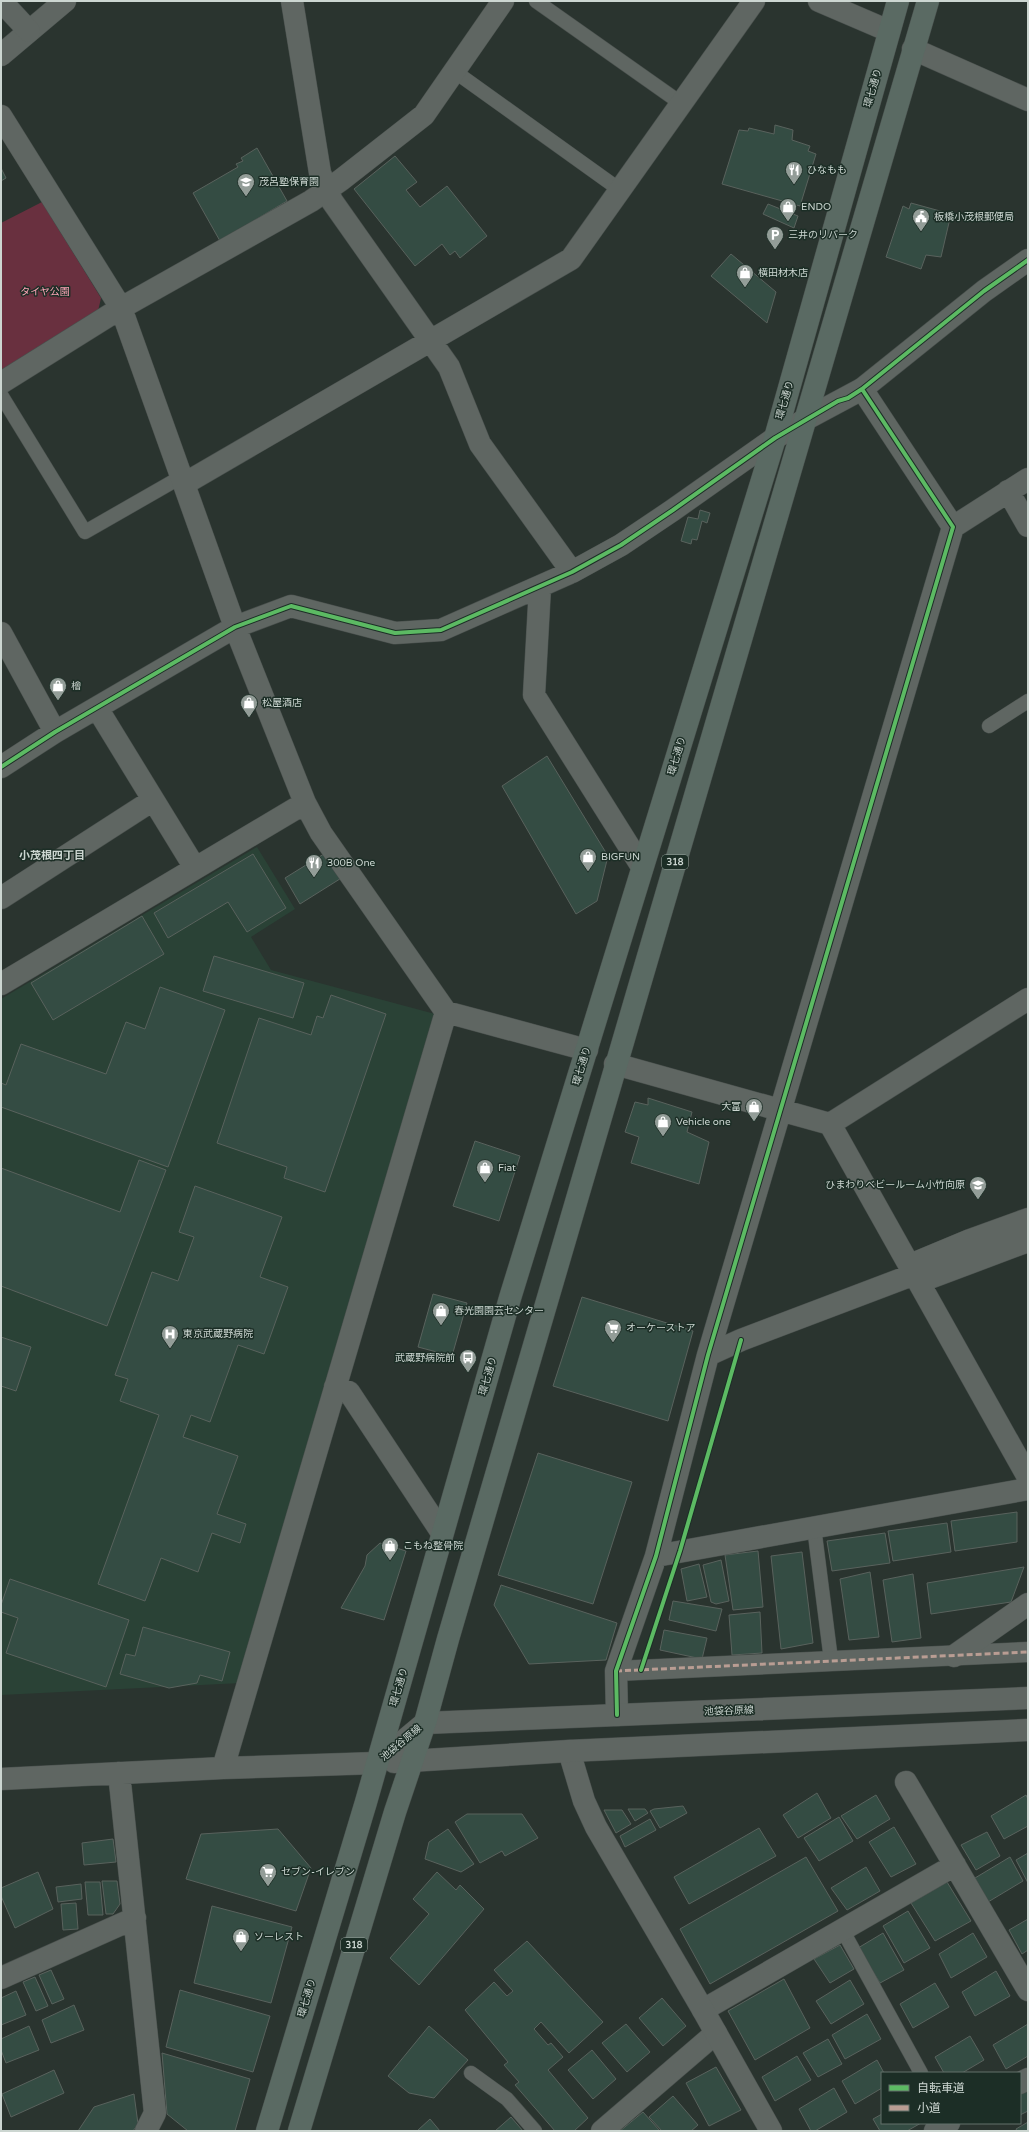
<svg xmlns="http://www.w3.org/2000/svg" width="1029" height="2132" font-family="'Varela Round','Noto Sans JP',sans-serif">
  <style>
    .built { fill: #2a4236 }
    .green { fill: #69303f }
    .building { fill: #344c43; stroke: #59625d }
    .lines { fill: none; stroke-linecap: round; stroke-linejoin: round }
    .service-casing { stroke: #484f4c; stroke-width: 15 }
    .pedestrian-casing { stroke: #484f4c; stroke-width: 21 }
    .minor-casing { stroke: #484f4c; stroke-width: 23 }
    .tertiary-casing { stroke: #484f4c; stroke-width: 23 }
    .secondary-casing { stroke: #484f4c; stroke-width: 23 }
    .primary-casing { stroke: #484f4c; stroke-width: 23 }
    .service { stroke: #5f6662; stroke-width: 14 }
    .pedestrian { stroke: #5f6662; stroke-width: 20 }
    .minor { stroke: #5f6662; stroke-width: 22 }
    .tertiary { stroke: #5f6662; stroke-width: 22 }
    .secondary { stroke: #5f6662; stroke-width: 22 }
    .primary { stroke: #5a6a63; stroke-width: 22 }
    .quiet { stroke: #b99d93; stroke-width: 3; stroke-dasharray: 6 3; stroke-linecap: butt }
    .cycleway-casing { stroke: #1c2e26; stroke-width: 6 }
    .cycleway { stroke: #5cba63; stroke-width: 4 }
    .labels { text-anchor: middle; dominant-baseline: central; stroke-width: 3; stroke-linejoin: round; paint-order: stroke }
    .shield { fill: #1c2e26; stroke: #97a49e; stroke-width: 1 }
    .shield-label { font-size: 9px; font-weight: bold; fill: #ccd6d1 }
    .street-label { font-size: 10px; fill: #ccd6d1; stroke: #1c2e26 }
    .poi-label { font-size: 10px; fill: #ccd6d1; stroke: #1c2e26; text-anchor: start }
    .park-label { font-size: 10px; fill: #fda4b7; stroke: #1c2e26 }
    .neighbourhood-label { font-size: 11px; font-weight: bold; fill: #ccd6d1; stroke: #1c2e26 }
  </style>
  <rect width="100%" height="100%" fill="#2a342f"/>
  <path class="built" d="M257 847 295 909 251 937 271 970 435 1014 241 1683 1 1695V999Z"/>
  <path class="green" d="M42 202 101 298 98 311 1 372V223Z"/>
  <path class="building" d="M775 125 793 130 792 140 810 146 808 151 816 154 800 206 722 184 739 130 748 131 749 128 774 134Z
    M257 148 287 201 220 241 193 193 238 167 236 164 243 161 241 158Z
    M395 156 417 182 406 190 420 207 447 186 487 236 460 258 455 251 450 255 442 244 415 266 354 189Z
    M1 168 6 178 1 181Z
    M911 203 951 214 941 257 926 255 921 269 886 257 903 206 909 209Z
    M768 204 798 216 794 228 763 214Z
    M731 254 776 292 767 323 711 276Z
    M700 510 710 513 707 523 702 521 697 540 692 539 691 544 681 541 688 517 698 519Z
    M547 756 608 856 597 901 576 914 502 786Z
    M327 852 343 877 300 904 285 878Z
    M253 854 286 908 247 932 228 902 168 938 154 913Z
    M142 916 164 954 53 1020 31 983Z
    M214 956 304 983 293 1018 203 991Z
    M160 987 225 1010 168 1167 1 1107V1083L6 1085 21 1044 106 1074 126 1022 145 1029Z
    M331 995 386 1014 325 1192 284 1178 287 1167 217 1143 259 1018 311 1035 317 1016 323 1018Z
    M648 1098 692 1112 687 1132 709 1142 699 1184 631 1163 639 1137 625 1132 635 1102 648 1105Z
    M475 1141 520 1156 499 1221 453 1206Z
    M139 1160 166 1170 107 1326 1 1286V1168L120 1212Z
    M195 1186 282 1217 260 1277 288 1287 264 1354 238 1345 210 1422 191 1415 183 1437 238 1456 217 1514 246 1524 240 1543 212 1533 198 1572 161 1558 145 1601 98 1584 159 1415 120 1401 128 1379 115 1375 152 1272 178 1281 194 1237 179 1232Z
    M433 1294 467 1303 452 1356 418 1347Z
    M582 1297 693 1331 668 1421 553 1386Z
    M1 1337 31 1347 16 1391 1 1386Z
    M538 1453 632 1482 593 1604 498 1575Z
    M1017 1512V1542L955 1551 951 1521Z
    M947 1523 951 1552 893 1561 888 1531Z
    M885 1533 890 1563 832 1571 827 1541Z
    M380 1543 406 1551 384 1620 341 1608 365 1566 367 1555Z
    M758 1551 763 1607 733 1610 725 1555Z
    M802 1552 813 1643 781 1649 771 1556Z
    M721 1560 729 1601 716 1604 711 1602 703 1565Z
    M699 1564 707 1597 687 1601 681 1569Z
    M1024 1567 1011 1602 931 1614 927 1583Z
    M870 1572 879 1637 849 1640 840 1579Z
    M913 1574 921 1638 892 1642 883 1580Z
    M10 1579 129 1620 106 1687 6 1653 18 1618 1 1612V1605Z
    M501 1585 617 1623 606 1660 529 1664 494 1605Z
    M673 1601 722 1609 716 1631 669 1620Z
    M760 1612 762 1653 732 1655 729 1615Z
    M143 1627 230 1652 222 1681 200 1675 197 1683 169 1688 120 1674 126 1654 135 1656Z
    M664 1630 707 1638 702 1659 660 1650Z
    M817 1793 831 1818 798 1838 783 1815Z
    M876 1795 890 1819 857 1839 841 1816Z
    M1026 1795 1028 1799V1826L1004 1839 991 1816Z
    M683 1806 687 1813 660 1828 650 1811 654 1809Z
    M628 1809H645L648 1813 635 1821Z
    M604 1810H622L631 1824 616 1833Z
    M467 1814H522L538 1838 505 1856 502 1851 480 1863 455 1822Z
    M839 1817 853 1841 819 1861 804 1838Z
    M650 1819 656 1830 625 1847 620 1836Z
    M894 1827 916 1864 891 1877 869 1842Z
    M759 1828 776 1856 689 1904 674 1877Z
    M278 1829 311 1868 296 1911 186 1879 201 1834Z
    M448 1829 474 1864 461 1872 425 1859 429 1842Z
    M987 1832 1000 1856 976 1870 961 1845Z
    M113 1839 116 1862 84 1865 82 1843Z
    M1028 1853V1883L1016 1860Z
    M806 1857 838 1911 710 1984 680 1929Z
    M1010 1857 1023 1881 988 1902 975 1878Z
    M866 1867 880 1891 847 1910 831 1888Z
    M38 1872 53 1909 15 1928 1 1896V1888Z
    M437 1872 456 1890 460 1885 484 1909 419 1985 390 1958 429 1914 413 1899Z
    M102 1881H117L120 1904 113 1914H106Z
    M85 1882H100L103 1915H88Z
    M947 1882 971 1921 935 1941 911 1903Z
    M81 1884 82 1899 58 1902 56 1887Z
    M76 1903 78 1929 63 1930 61 1904Z
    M212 1906 292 1927 271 2003 194 1983Z
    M908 1911 930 1948 904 1963 883 1926Z
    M1028 1919V1950L1022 1954 1009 1930Z
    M883 1933 904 1970 880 1983 858 1948Z
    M973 1933 987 1957 951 1978 939 1954Z
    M527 1941 603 2022 569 2053 541 2022 534 2029 548 2045 551 2043 563 2057 548 2070 588 2118 574 2131H555L515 2085 519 2082 504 2065 508 2062 465 2010 494 1982 507 1996 513 1991 494 1970Z
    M840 1945 854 1969 830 1983 814 1959Z
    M51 1970 64 1999 52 2004 39 1975Z
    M996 1971 1010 1996 975 2016 962 1992Z
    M35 1977 48 2006 36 2011 23 1982Z
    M784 1979 810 2028 755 2060 728 2011Z
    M850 1980 864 2004 831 2024 816 2001Z
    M935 1983 949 2007 913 2028 900 2004Z
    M180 1990 270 2016 253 2072 166 2047Z
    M16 1991 26 2015 1 2025V1998Z
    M662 1998 686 2026 663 2046 639 2018Z
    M74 2005 84 2030 51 2043 42 2020Z
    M867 2014 881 2039 845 2059 832 2035Z
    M626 2024 650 2052 627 2072 602 2043Z
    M1028 2024V2056L1006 2069 993 2045Z
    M29 2026 39 2050 6 2063 1 2050V2039Z
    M429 2026 468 2060 434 2098 409 2093 388 2076Z
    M970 2036 984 2060 962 2073H944L935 2057Z
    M828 2039 842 2064 818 2077 803 2053Z
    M592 2050 616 2079 593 2099 568 2070Z
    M162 2053 250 2079 235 2131H188L167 2114Z
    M797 2056 811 2080 775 2101 762 2077Z
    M877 2060 884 2073H882V2088L855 2104 842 2081Z
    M716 2067 741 2110 709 2126 686 2083Z
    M54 2070 64 2093 11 2117 2 2094Z
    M834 2088 847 2112 815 2131H811L799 2109Z
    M1028 2089V2111L1020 2115V2094Z
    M134 2094 138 2124 133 2131H78L94 2107Z
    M673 2096 698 2125 691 2131H662L649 2117Z
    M643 2112 660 2131H620Z
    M882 2114V2123H921L907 2131H880L873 2119Z
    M511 2117 523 2131H495Z
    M430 2119 440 2131H417Z
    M1028 2122V2131H1017L1016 2129Z"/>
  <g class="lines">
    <defs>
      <path id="service" d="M536 1 682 104
        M454 71 620 190
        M1 395 85 532 181 477
        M989 726 1028 701
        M814 1527 831 1660
        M843 1931 921 2073
        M471 2073 507 2099 535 2131"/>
      <path id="pedestrian" d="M616 1671 1028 1652"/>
      <path id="minor" d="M292 1 320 173 332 201 449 367 480 444 572 572
        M819 1 889 31
        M913 49 1028 100
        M1 55 65 1
        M1 116 121 308 235 627 305 803 321 833 446 1012 587 1050
        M1 383 121 308 311 201 341 180 424 115 503 1
        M184 484 571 259 754 1
        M1008 491 1028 526
        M953 527 1028 479
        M540 587 534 695 642 867
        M1 633 55 732
        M97 708 195 868
        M1 767 55 732 235 627 291 606 395 633 441 630 572 572 621 545 673 510 775 438 806 419
        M1 898 153 800
        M1 984 305 803
        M615 1064 830 1124 1028 1477
        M830 1124 1028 999
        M910 1265 970 1240 1028 1219
        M919 1282 1028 1241
        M708 1355 741 1340 915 1274
        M335 1387 349 1392 442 1533
        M656 1556 1028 1489
        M954 1656 1028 1604
        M617 1715 616 1671 656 1556 708 1355 953 527 862 389
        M223 1768 446 1012
        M119 1773 155 2113 146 2131
        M1 1779 223 1768 377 1763
        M906 1782 1028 1990
        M1 1978 135 1918
        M703 2010 955 1865
        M1020 2083 1028 2079
        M602 2131 716 2033
        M935 2131 949 2123"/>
      <path id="tertiary" d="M1 1 29 31
        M806 419 862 389 984 291 1028 260
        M569 1751 584 1801 596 1827 703 2010 771 2131"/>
      <path id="secondary" d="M394 1762 569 1751 1028 1730
        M377 1763 425 1723 1028 1698"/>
      <path id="primary" d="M267 2131 366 1802 510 1298 775 438 898 1
        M299 2131 395 1812 425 1723 448 1639 928 1"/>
    </defs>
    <use href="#service" class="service-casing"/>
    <use href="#pedestrian" class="pedestrian-casing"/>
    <use href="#minor" class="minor-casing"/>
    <use href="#tertiary" class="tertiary-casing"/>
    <use href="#secondary" class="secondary-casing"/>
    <use href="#primary" class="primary-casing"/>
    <use href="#service" class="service"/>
    <use href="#pedestrian" class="pedestrian"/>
    <use href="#minor" class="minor"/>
    <use href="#tertiary" class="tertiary"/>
    <use href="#secondary" class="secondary"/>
    <use href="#primary" class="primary"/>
    <path class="quiet" d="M616 1671 1028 1652"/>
    <defs>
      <path id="cycleway" d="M1 767 55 732 235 627 291 606 395 633 441 630 572 572 621 545 673 510 775 438 838 401 848 398 862 389 984 291 1028 260
        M641 1670 680 1551 741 1340
        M617 1715 616 1671 656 1556 708 1355 953 527 862 389"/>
    </defs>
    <use href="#cycleway" class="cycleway-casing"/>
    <use href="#cycleway" class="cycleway"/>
  </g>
  <defs>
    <symbol id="restaurant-pin" viewBox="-11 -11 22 30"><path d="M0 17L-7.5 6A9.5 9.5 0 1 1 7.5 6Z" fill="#939d98" stroke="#1c2e26"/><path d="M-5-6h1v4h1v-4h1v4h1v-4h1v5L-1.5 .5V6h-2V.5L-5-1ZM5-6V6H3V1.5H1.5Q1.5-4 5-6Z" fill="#fff"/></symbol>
    <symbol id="school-pin" viewBox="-11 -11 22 30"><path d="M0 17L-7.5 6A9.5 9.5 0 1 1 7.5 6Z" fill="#939d98" stroke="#1c2e26"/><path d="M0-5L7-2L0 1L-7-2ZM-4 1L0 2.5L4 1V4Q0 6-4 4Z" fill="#fff"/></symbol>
    <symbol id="shop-pin" viewBox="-11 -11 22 30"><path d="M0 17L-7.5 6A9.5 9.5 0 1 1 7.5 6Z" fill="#939d98" stroke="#1c2e26"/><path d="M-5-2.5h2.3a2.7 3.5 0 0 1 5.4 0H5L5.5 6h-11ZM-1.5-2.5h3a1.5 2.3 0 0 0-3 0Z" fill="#fff"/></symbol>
    <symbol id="civic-pin" viewBox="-11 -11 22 30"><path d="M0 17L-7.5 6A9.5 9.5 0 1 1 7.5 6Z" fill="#939d98" stroke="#1c2e26"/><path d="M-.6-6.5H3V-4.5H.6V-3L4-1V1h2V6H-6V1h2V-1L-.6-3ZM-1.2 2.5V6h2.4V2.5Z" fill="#fff"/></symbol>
    <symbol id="parking-pin" viewBox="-11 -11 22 30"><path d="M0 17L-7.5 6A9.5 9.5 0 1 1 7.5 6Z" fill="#939d98" stroke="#1c2e26"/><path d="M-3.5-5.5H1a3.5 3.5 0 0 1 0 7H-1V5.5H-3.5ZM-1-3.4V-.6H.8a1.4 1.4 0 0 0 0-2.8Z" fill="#fff"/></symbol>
    <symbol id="supermarket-pin" viewBox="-11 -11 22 30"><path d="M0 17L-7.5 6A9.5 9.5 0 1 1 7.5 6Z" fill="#939d98" stroke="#1c2e26"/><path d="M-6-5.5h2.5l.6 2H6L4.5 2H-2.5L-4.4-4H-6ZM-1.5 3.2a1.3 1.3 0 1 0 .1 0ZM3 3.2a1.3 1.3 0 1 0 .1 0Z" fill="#fff"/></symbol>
    <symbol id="hospital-pin" viewBox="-11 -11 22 30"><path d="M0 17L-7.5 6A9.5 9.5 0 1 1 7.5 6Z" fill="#939d98" stroke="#1c2e26"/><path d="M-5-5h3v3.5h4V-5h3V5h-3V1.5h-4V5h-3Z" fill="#fff"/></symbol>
    <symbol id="bus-pin" viewBox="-11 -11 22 30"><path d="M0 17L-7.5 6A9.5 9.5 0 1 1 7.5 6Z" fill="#939d98" stroke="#1c2e26"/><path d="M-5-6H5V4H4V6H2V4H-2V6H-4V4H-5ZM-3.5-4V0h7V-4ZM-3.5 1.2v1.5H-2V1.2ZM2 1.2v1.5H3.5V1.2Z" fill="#fff"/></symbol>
  </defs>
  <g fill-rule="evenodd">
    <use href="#restaurant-pin" x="784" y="160" width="20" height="27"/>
    <use href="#school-pin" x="236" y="172" width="20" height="27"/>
    <use href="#shop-pin" x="778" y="197" width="20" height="27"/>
    <use href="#civic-pin" x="911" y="207" width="20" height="27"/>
    <use href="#parking-pin" x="765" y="225" width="20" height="27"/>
    <use href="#shop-pin" x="735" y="263" width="20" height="27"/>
    <use href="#shop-pin" x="48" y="676" width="20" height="27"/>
    <use href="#shop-pin" x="239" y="693" width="20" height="27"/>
    <use href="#shop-pin" x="578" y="847" width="20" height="27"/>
    <use href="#restaurant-pin" x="304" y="853" width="20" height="27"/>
    <use href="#shop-pin" x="744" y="1097" width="20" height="27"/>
    <use href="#shop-pin" x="653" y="1112" width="20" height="27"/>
    <use href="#shop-pin" x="475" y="1158" width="20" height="27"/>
    <use href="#school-pin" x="968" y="1175" width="20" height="27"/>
    <use href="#shop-pin" x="431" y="1301" width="20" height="27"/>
    <use href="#supermarket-pin" x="603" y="1318" width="20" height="27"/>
    <use href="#hospital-pin" x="160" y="1324" width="20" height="27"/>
    <use href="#bus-pin" x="458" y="1348" width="20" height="27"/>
    <use href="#shop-pin" x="380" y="1536" width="20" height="27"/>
    <use href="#supermarket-pin" x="258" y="1862" width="20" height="27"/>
    <use href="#shop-pin" x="231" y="1927" width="20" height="27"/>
  </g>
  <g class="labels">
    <g class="shield">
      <rect x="662" y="855" width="26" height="14" rx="3"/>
      <rect x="341" y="1938" width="26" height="14" rx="3"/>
    </g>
    <g class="shield-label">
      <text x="675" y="862">318</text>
      <text x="354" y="1945">318</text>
    </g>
    <g class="street-label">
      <text transform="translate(873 88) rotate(-74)">環七通り</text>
      <text transform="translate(785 400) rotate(-74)">環七通り</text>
      <text transform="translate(677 756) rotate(-73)">環七通り</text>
      <text transform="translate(582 1066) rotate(-73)">環七通り</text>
      <text transform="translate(488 1376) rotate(-74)">環七通り</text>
      <text transform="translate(399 1687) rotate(-74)">環七通り</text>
      <text transform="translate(729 1711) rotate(-2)">池袋谷原線</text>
      <text transform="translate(401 1743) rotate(-40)">池袋谷原線</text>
      <text transform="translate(307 1998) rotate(-73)">環七通り</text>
    </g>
    <g class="poi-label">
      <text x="807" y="170">ひなもも</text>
      <text x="259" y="182">茂呂塾保育園</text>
      <text x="801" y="207">ENDO</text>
      <text x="934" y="217">板橋小茂根郵便局</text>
      <text x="788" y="235">三井のリパーク</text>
      <text x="758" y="273">横田材木店</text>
      <text x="71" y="686">檜</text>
      <text x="262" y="703">松屋酒店</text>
      <text x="601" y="857">BIGFUN</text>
      <text x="327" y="863">300B One</text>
      <text x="741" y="1107" text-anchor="end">大富</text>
      <text x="676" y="1122">Vehicle one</text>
      <text x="498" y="1168">Fiat</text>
      <text x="965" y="1185" text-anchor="end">ひまわりベビールーム小竹向原</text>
      <text x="454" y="1311">春光園園芸センター</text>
      <text x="626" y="1328">オーケーストア</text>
      <text x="183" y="1334">東京武蔵野病院</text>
      <text x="455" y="1358" text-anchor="end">武蔵野病院前</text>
      <text x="403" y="1546">こもね整骨院</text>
      <text x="281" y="1872">セブン-イレブン</text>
      <text x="254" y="1937">ソーレスト</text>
    </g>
    <g class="park-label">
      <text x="45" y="292">タイヤ公園</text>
    </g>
    <g class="neighbourhood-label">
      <text x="52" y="855">小茂根四丁目</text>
    </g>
  </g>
  <rect width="1029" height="2132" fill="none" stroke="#ccd6d1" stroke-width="4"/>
  <rect x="881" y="2072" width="140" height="52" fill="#1c2e26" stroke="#62716a"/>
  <rect x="889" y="2085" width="20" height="6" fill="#5cba63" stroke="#62716a"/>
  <text x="917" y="2092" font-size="12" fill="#ccd6d1">自転車道</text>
  <rect x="889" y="2105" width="20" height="6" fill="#b99d93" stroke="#62716a"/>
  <text x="917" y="2112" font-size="12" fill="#ccd6d1">小道</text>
</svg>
